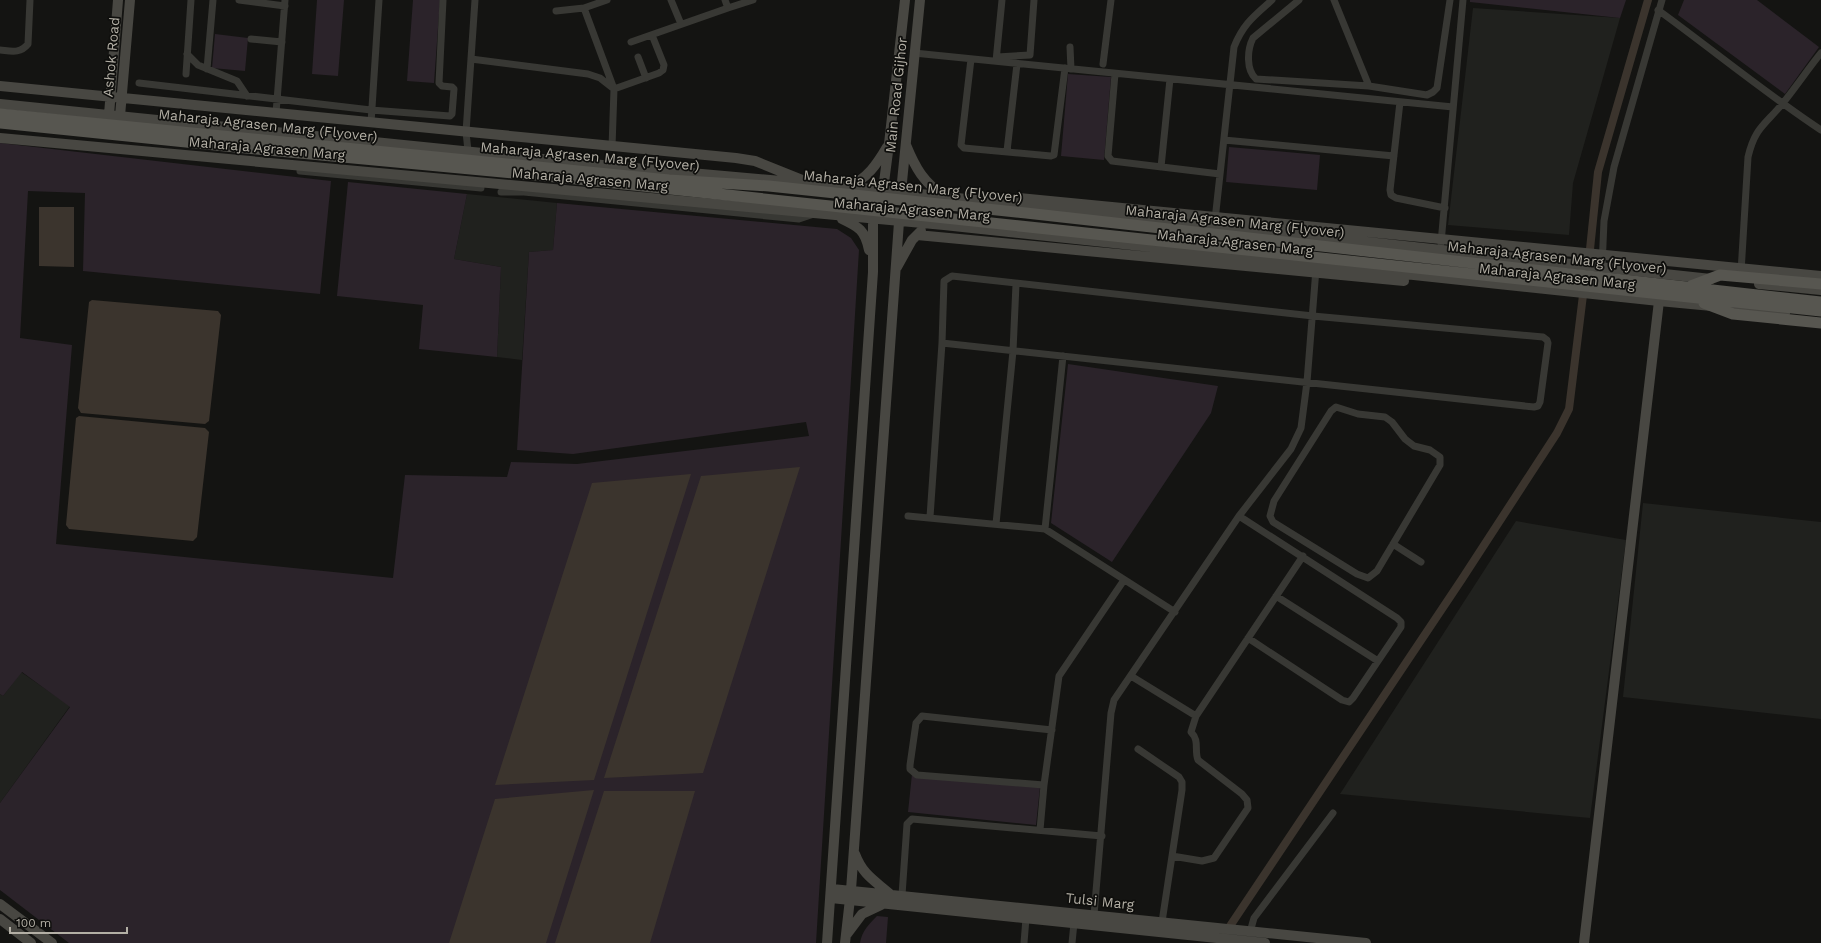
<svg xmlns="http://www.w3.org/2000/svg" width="1821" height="943" font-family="'Work Sans',sans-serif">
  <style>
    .built { fill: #20211e }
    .green { fill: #2b232a }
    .water { fill: #3b342d }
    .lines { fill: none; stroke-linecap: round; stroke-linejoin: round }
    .canal { stroke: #3b342d; stroke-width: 8 }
    .street { stroke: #383834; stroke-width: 7 }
    .secondary { stroke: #484742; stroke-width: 10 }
    .primary-bridge { stroke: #575650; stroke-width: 11 }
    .labels { text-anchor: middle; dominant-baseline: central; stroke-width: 3.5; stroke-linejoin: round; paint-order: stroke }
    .street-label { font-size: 14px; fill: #b3afa5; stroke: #0f0f0d }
  </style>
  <rect width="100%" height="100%" fill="#141412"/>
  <path class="built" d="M1473 8 1620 18 1573 183 1569 235 1448 225Z
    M467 194 557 203 553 250 529 252 522 360 497 357 501 267 454 259Z
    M1643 503 1821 522V719L1623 697Z
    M1516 521 1626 540 1590 818 1340 794Z
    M21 672 70 706 0 803V694L3 696Z"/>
  <path class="green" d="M317 0H344L338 76 312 74Z
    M413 0H440L434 83 407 81Z
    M1470 0H1626L1620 18 1470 2Z
    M1684 0H1757L1819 47 1785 94 1678 15Z
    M215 34 248 38 245 71 212 68Z
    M1068 74 1111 77 1104 160 1061 156Z
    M0 143 331 181 320 294 83 271 85 193 28 191 20 338 72 345 56 544 393 578 405 475 507 477 511 462 577 464 809 436 806 422 573 454 517 450 529 252 553 250 557 203 837 229 851 238 859 250 816 943H69L0 890V803L70 707 22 672 3 696 0 694Z
    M1229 147 1320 155 1317 190 1226 182Z
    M348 182 467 194 454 259 501 267 497 357 419 349 423 305 337 296Z
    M1068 364 1218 386 1211 413 1112 562 1051 523Z
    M912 774 1040 787 1036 825 908 812Z
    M877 916 888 917 886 943H860C862 931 869 924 877 916Z"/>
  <path class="water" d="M39 207H74V267L39 266Z
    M92 300 218 311 221 315 209 421 205 424 81 413 78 408 89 302Z
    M79 416 205 428 209 432 197 537 193 541 69 529 66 525 76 418Z
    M800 467 703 773 604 778 701 476Z
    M691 474 594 780 495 785 592 483Z
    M594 790 546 943H449L495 799Z
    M604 791H695L650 943H555Z"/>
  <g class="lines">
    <path class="canal" d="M1590 249 1598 172 1648 0
      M1226 932 1462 579 1557 433 1569 409 1584 287"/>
    <path class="street" d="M239 0 285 6
      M671 0 681 24
      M1299 0 1253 38C1247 50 1246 70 1256 79L1369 86 1427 95 1433 92 1437 88 1450 0
      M1334 0 1369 86
      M584 8 614 89 612 147
      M728 8 753 0
      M1658 10C1713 50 1765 93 1821 130
      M556 11 584 8 607 0
      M251 39 282 42
      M631 42 728 8 725 0
      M1070 47 1071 69
      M0 50C11 51 20 54 28 44L30 0
      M914 53 1453 107
      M187 54 198 65 237 81 247 96
      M638 57 646 78
      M997 57 1030 55 1034 0
      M471 59 588 74 600 78 614 89 659 73 663 70 664 65 652 35
      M971 59 961 145 964 148 1051 156 1054 155 1065 68
      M996 61 1002 0
      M1103 64 1111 0
      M207 69 213 0
      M186 74 191 0
      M1115 74 1108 156 1112 161 1220 174
      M139 83 371 110 450 116 452 114 454 89 452 87 442 86 439 83 443 0
      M1400 102 1390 190 1391 195 1396 198 1445 208
      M276 113 285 0
      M371 123 379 0
      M1224 140 1394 156
      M468 151 466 132 475 0
      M1007 151 1017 64
      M1161 167 1170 79
      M300 171 481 188
      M501 192H524L799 219 814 214
      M1215 220 1234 47C1243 24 1254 16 1272 0
      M1441 243 1463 0
      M1602 267 1604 221 1614 167 1662 0
      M1741 272 1748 157C1755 127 1765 125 1783 103 1796 87 1808 69 1821 53
      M1336 407 1358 414 1385 417 1392 422 1405 439 1414 446 1430 450 1440 457V465L1377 571 1368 578 1357 574 1273 522 1270 516 1274 501 1331 411Z
      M908 516 1045 529 1175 612
      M1239 516 1397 618 1401 622V627L1353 698 1349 702 1342 700 1248 638
      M930 517 942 343 944 281 952 276 1313 316 1543 337 1547 340 1548 343 1540 402 1538 406 1534 407 942 343
      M996 524 1013 351 1016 284
      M1045 529 1063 356
      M1393 544 1421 562
      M1276 596 1378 661
      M1131 676 1196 716 1303 556
      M1138 749 1179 777 1182 782V790L1162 922
      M1044 785 917 775 910 769V765L916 723 922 716 1052 730
      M1040 830 1044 785 1059 676 1124 580
      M1172 856 1202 861 1214 858 1248 808 1247 800 1242 794 1198 760C1194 750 1200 741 1191 732L1196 716
      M902 895 907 824 912 819 1102 836
      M1094 915 1111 713 1114 700 1239 516 1291 449 1301 428 1307 382 1316 269
      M1250 932 1254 918 1333 813
      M1024 943 1026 918
      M1072 943 1074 923"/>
    <path class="secondary" d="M0 86 736 158 755 161 802 180
      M0 104 612 166 883 190 1711 279
      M109 115 118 0
      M120 116 130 0
      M0 138 944 225 1659 301 1785 313
      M906 145C915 167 924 184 945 196
      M849 186C867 179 877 164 887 147
      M883 190 889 144 905 0
      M901 192 920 0
      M1019 198 1821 276
      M842 219C859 227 865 230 869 250
      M917 235 1404 281
      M897 267 912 240 921 231
      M1759 284 1821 290
      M855 854C863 875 874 880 890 894
      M832 889 1366 943
      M831 898 1265 943
      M0 904 52 943
      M0 919 31 943
      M847 934 862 914 881 905
      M827 943 873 272V219
      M845 943 851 890 899 222
      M1584 943 1659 301"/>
    <path class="primary-bridge" d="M0 114 669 180 769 186 1026 213 1821 302
      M0 123 225 146 567 178 1821 311
      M1691 286 1720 275 1821 284
      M1704 303 1733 314 1821 323"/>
  </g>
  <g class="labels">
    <g class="street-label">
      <text transform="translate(111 57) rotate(-85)">Ashok Road</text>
      <text transform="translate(896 95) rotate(-84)">Main Road Gijhor</text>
      <text transform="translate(268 125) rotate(6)">Maharaja Agrasen Marg (Flyover)</text>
      <text transform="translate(267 148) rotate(5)">Maharaja Agrasen Marg</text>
      <text transform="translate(590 156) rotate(5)">Maharaja Agrasen Marg (Flyover)</text>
      <text transform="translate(590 179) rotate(5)">Maharaja Agrasen Marg</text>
      <text transform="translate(913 186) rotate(6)">Maharaja Agrasen Marg (Flyover)</text>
      <text transform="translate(912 209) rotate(5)">Maharaja Agrasen Marg</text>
      <text transform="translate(1235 221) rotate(6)">Maharaja Agrasen Marg (Flyover)</text>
      <text transform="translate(1235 242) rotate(6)">Maharaja Agrasen Marg</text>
      <text transform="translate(1557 257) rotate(6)">Maharaja Agrasen Marg (Flyover)</text>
      <text transform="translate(1557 276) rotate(6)">Maharaja Agrasen Marg</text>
      <text transform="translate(1100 901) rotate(6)">Tulsi Marg</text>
    </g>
  </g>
  <path d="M10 927v6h117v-6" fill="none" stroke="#b3afa5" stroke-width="2"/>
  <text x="16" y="927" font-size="12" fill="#b3afa5" stroke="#0f0f0d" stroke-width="3" paint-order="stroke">100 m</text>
</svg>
